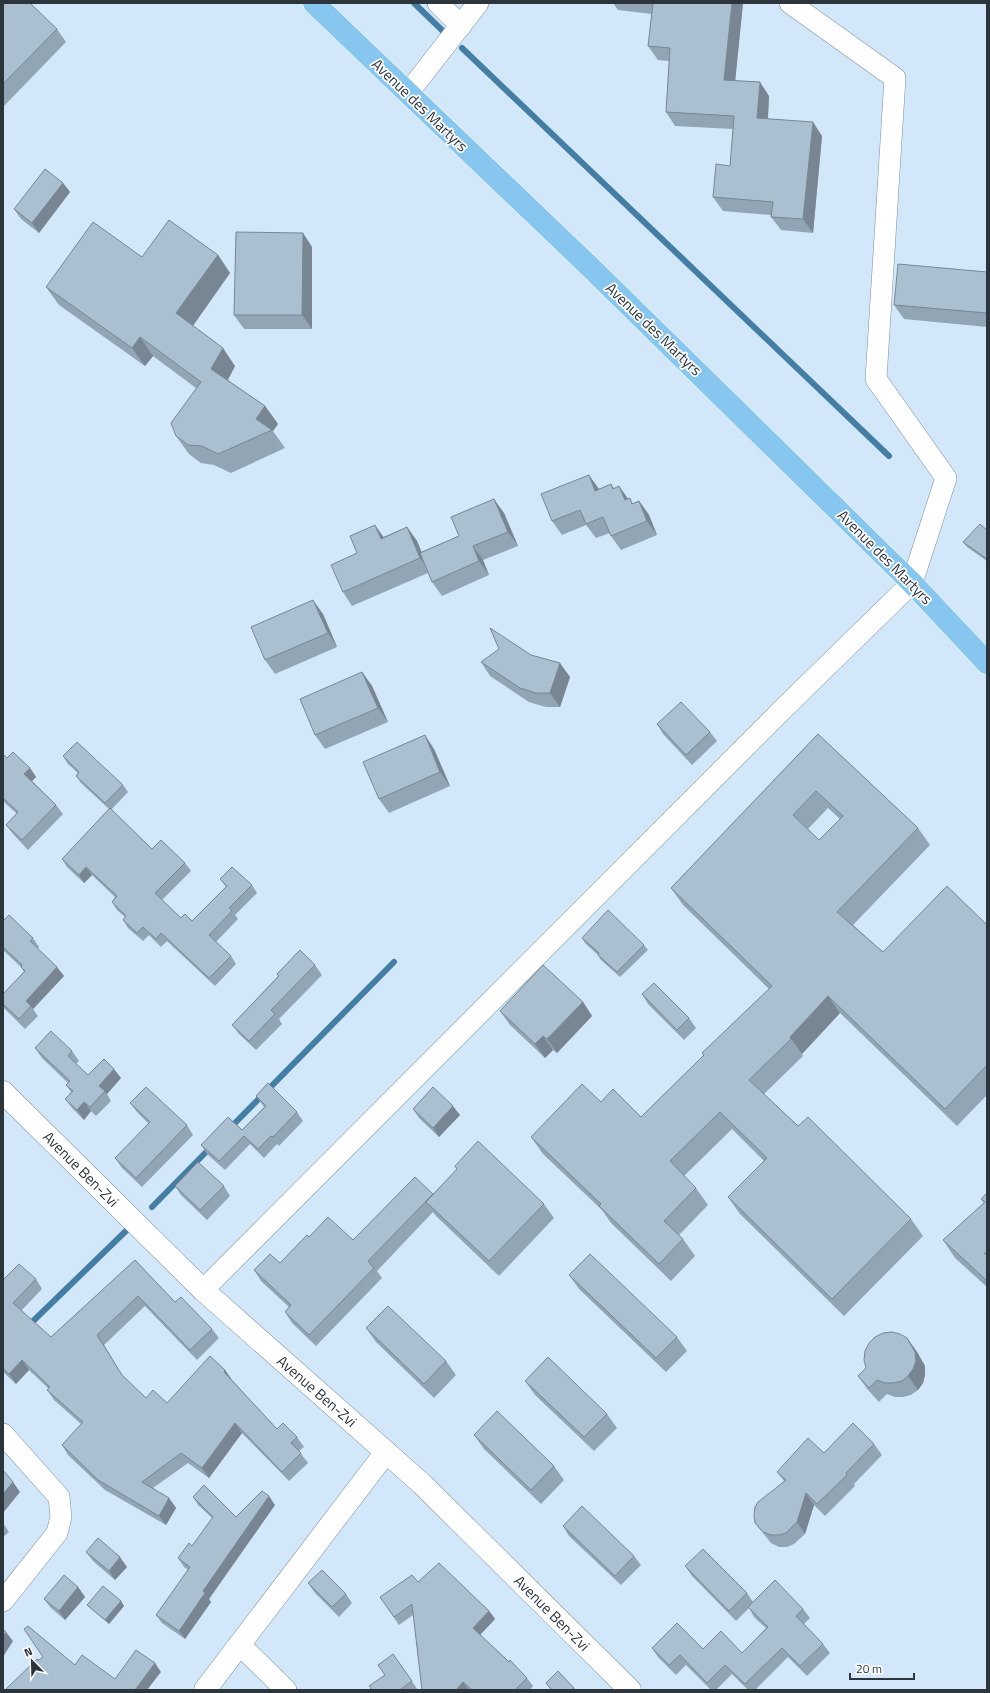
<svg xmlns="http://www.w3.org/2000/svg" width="990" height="1693" font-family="'Titillium Web',sans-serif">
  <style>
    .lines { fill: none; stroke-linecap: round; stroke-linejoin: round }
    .stream { stroke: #447ea5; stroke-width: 6 }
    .minor-casing { stroke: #7a8f9f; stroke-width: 22 }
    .tertiary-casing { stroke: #7a8f9f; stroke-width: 23 }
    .primary-casing { stroke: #fff; stroke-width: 23 }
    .minor { stroke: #fff; stroke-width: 21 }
    .tertiary { stroke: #fff; stroke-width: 22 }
    .primary { stroke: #86c6ef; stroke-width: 22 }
    .wall { fill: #92a5b4; fill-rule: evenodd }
    .shaded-wall { fill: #778692 }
    .building { fill: #aac0d1; stroke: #778692; fill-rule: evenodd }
    .labels { text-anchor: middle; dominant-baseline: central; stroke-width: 3.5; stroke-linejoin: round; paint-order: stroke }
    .street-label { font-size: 15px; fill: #2c353b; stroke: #fff }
  </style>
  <rect width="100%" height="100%" fill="#d2e8fa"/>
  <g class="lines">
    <path class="stream" d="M414 3 447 35
      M462 48 889 456
      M229 1129 394 962
      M152 1207 211 1147
      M28 1326 130 1227"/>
    <defs>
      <path id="minor" d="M438 3 461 26
        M408 93 478 3
        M203 1290 784 708 912 583 946 478 876 379 895 78 790 3
        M3 1434 59 1497 61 1517 57 1533 3 1601
        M239 1644 286 1690"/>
      <path id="tertiary" d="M3 1092 203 1290 422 1484 630 1690
        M205 1690 386 1452"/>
      <path id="primary" d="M314 3 589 266 912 583 987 663"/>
    </defs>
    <use href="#minor" class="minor-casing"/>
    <use href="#tertiary" class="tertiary-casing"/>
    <use href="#primary" class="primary-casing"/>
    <use href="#minor" class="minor"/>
    <use href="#tertiary" class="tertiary"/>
    <use href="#primary" class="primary"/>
  </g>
  <path class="wall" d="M3 3 57 29 66 42 3 107Z
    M613 3H743L735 80 769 96 768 119 822 136 813 233 781 230 771 217V215L723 211 713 197 730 166 733 129 675 126 666 112 669 61 658 60 648 46 652 14 618 10Z
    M63 183 70 192 39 233 21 219 14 209Z
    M303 233 312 247V329H244L234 315Z
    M218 255 230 273 193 326 235 366 228 380 265 406 278 424 273 431 285 448 231 473 214 465 201 463 189 454 176 436 196 388 153 356 145 366 59 305 46 287 142 257Z
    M987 272V327L904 319 894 305Z
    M611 484 614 488 628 499 634 504 639 501 649 515 657 535 621 550 611 536 610 533 596 538 586 525 562 535 552 521 599 489Z
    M504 513 518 546 483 560 489 575 442 596 432 582 428 573 352 606 343 592 357 553 383 537 407 527 417 541 421 552 459 536Z
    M987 530V561L967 547 963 542Z
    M323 614 337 647 275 674 265 660Z
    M531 655 570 677 560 707H546L529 702 490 676 481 662Z
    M362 672 372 686 388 722 325 749 315 735Z
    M657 724 710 732 717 741 692 765 663 734Z
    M818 734 918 828 930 845 853 925 883 952 987 925V1095L957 1126 840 1013 802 1054 803 1056 764 1094 798 1126 911 1219 923 1236 844 1316 740 1214 728 1197 764 1161 732 1129 684 1176 696 1188 708 1205 679 1235 683 1239 695 1256 671 1281 611 1223 602 1210 543 1154 531 1137 601 1102 641 1117 704 1055 702 1053 769 989 683 905 671 888ZM828 808 840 819 819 840 808 829Z
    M434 749 450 786 389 813 379 799Z
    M3 754 7 758 30 768 36 777 32 781 56 805 63 814 28 850 13 834 6 825 17 814 3 801Z
    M63 756 123 785 128 792 111 810 152 849 185 863 191 871 162 900 181 918 192 921 226 887 220 879 252 885 257 893 235 915 238 919 216 942 231 956 236 964 215 986 167 941 161 947 149 935 143 941 128 928 123 920 125 917 117 910 112 902 115 897 92 875 84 883 67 867 62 859 109 809 81 783 76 776 78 773 68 764Z
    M3 921 33 938 39 947 38 949 64 976 33 1009 38 1016 25 1029 3 1007V994L24 972 21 967 3 950Z
    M582 938 644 945 648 950 620 977 601 960 598 955 585 943Z
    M315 965 322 975 279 1019 282 1024 256 1050 239 1034 232 1025 278 976 277 974Z
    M642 994 689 1018 696 1028 684 1040 648 1004Z
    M583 1002 592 1016 557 1053 553 1050 545 1058 510 1025 500 1011Z
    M35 1048 72 1051 79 1061 76 1064 88 1075 121 1078 107 1094 111 1101 96 1116 91 1111 84 1120 72 1108 65 1099 71 1092 66 1085 68 1083 42 1058Z
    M256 1096 297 1112 303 1121 279 1146 277 1144 264 1158 250 1144 225 1170 207 1154 201 1145 242 1130 264 1107Z
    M130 1103 187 1125 193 1135 142 1187 122 1168 115 1158 149 1124 137 1112Z
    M413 1109 460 1115 439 1137 419 1118Z
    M455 1166 544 1204 554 1218 499 1276 436 1216 433 1212 377 1271 382 1278 316 1346 292 1323 285 1312 289 1307 261 1281 254 1270 280 1263 309 1237 353 1240 433 1194 457 1169Z
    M175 1186H224L230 1196 207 1220 181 1195Z
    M987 1193V1287L955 1258 943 1240 984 1203 981 1199Z
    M135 1260 175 1302 212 1329 219 1338 197 1360 145 1306 104 1345 123 1377 146 1398 167 1403 225 1370 232 1380 277 1429 297 1437 304 1447 299 1451 308 1463 289 1481 242 1433 209 1478 188 1463 153 1488 169 1498 176 1508 166 1525 105 1490 68 1455 62 1445 81 1424 54 1400 47 1390 49 1389 29 1370 16 1384 3 1372V1280L36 1279 42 1289 21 1311 51 1337Z
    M569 1275 677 1337 687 1351 666 1372 579 1289Z
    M366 1328 446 1361 456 1375 434 1398 376 1342Z
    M907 1338 917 1352 925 1366V1375L923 1383 918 1390 911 1395 903 1397H895L887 1394 879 1402 868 1390 858 1376 866 1368Z
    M525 1381 607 1414 617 1428 594 1451 535 1395Z
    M474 1435 554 1466 564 1480 541 1504 484 1449Z
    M874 1444 882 1455 854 1484 855 1486 825 1516 814 1505 805 1534 794 1544 787 1547H779L771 1543 755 1523 784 1481 777 1472 824 1453Z
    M193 1497 236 1517 275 1505 209 1599 211 1602 185 1639 162 1623 156 1615 188 1570 184 1567 178 1558 192 1546 212 1518 198 1505Z
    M3 1523 9 1532 3 1537Z
    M563 1526 634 1556 641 1565 621 1585 569 1536Z
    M86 1552 127 1567 115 1580 93 1561Z
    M685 1566 747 1593 753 1602 803 1609 810 1618 804 1624 823 1644 830 1653 807 1676 788 1657 755 1690H748L732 1674 716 1690H711L686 1665 676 1675 658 1657 652 1648 703 1649 742 1653 766 1628 754 1617 749 1608 736 1621 692 1576Z
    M418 1582 489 1611 495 1619 480 1635 527 1678 533 1686 530 1690H422L413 1615 399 1625 380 1597Z
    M308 1583 346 1594 352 1603 339 1617 315 1593Z
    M78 1587 85 1597 65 1620 51 1608 44 1599Z
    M121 1601 124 1606 109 1624 91 1609 87 1605Z
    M393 1654 418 1690H369L385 1675Z
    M546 1683 574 1688 576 1690H551Z"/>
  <path class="shaded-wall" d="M732 3H743L734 93 724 80Z
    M760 82 769 96 767 132 757 118Z
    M813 122 822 136 813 233 803 219Z
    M63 183 70 192 39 233 32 223Z
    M303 233 312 247V329L302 315Z
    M218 255 230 273 189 331 176 313Z
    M140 337 153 356 145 366 132 348Z
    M223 348 235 366 224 387 211 369Z
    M265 406 278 424 273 431 272 430 256 419Z
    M589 475 599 489 605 505 595 491Z
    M619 486 629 500H625Z
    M494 499 504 513 518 546 508 532Z
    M639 501 649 515 657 535 647 521Z
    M375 525 385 539H381Z
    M407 527 417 541 430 572 420 558Z
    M473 546 483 560 489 575 479 561Z
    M313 600 323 614 337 647 328 633Z
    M560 663 570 677 560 707 550 693Z
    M362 672 372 686 388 722 378 708Z
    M425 735 434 749 450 786 440 772Z
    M30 768 36 777 30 783 24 774Z
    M86 867 92 875 84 883 79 875Z
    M57 967 64 976 33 1009 26 1001Z
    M828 996 840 1013 802 1054 790 1037Z
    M583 1002 592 1016 557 1053 547 1039Z
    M543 1036 553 1050 545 1058 535 1044Z
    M114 1069 121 1078 107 1094 99 1086Z
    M84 1102 91 1111 84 1120 77 1110Z
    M453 1106 460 1115 439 1137 433 1128Z
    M97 1335 104 1345 128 1385 122 1375Z
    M907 1338 917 1352 925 1366V1375L923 1383 918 1390 908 1376Z
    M22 1360 29 1370 16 1384 9 1374Z
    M225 1370 232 1380 231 1382 224 1372Z
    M235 1423 242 1433 209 1478 202 1468Z
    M13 1482 20 1492 3 1513V1494Z
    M806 1493 814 1505 805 1534 797 1522Z
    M269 1496 275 1505 209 1599 211 1602 185 1639 179 1631 203 1591Z
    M169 1498 176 1508 166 1525 159 1516Z
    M120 1557 127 1567 115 1580 109 1571Z
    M78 1587 85 1597 65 1620 59 1611Z
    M121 1601 124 1606 109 1624 105 1620Z
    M489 1611 495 1619 479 1636 473 1628Z
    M6 1632 13 1641 3 1657V1637Z
    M155 1663 161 1672 147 1690H135Z
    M463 1682 469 1690H456Z"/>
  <path class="building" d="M3 3H30L57 29 3 84Z
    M653 3H732L724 80 760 82 757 118 813 122 803 219 771 217 773 202 713 197 716 164 730 166 734 116 666 112 670 48 648 46Z
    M45 169 63 183 32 223 14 209Z
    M169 220 218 255 176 313 223 348 211 369 265 406 256 419 272 430 218 454 202 446 188 445 176 436 171 423 201 382 140 337 132 348 46 287 93 222 142 257Z
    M236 232 303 233 302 315H234Z
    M898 264 987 272V313L894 305Z
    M589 475 595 491 611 484 613 489 619 486 625 500 630 498 632 504 639 501 647 521 611 536 603 517 586 524 580 510 552 521 541 494Z
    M494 499 508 532 473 546 479 561 432 582 420 553 459 536 451 517Z
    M980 524 987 530V559L963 542Z
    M375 525 381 539 407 527 420 558 343 592 331 565 357 553 350 536Z
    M313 600 328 633 265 660 251 627Z
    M490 628 531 655 560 663 550 693H536L520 688 481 662 499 649Z
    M362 672 378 708 315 735 300 699Z
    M681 702 710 732 686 755 657 724Z
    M818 734 918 828 837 912 883 952 947 886 987 925V1065L945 1109 828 996 790 1037 791 1039 749 1080 798 1126 808 1117 911 1219 832 1299 728 1197 767 1158 720 1112 670 1161 696 1188 664 1221 683 1239 659 1264 599 1206 601 1204 531 1137 582 1084 601 1102 613 1089 641 1117 704 1055 702 1053 772 986 671 888ZM816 791 843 816 819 840 793 815Z
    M425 735 440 772 379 799 363 762Z
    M77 742 123 785 105 803 76 776 79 772 63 756Z
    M13 752 30 768 24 774 56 805 22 840 6 825 18 812 3 798V754L7 758Z
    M110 808 152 849 161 840 185 863 155 893 181 918 185 914 192 921 227 886 220 879 232 867 252 885 229 908 232 911 209 935 231 956 209 978 161 933 156 939 143 927 137 933 123 920 126 916 112 902 117 896 86 867 79 875 62 859Z
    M608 910 644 945 617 972 598 955 599 953 582 938Z
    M9 915 33 938 30 941 57 967 26 1001 31 1006 19 1019 3 1004V994L25 971 21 967 22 965 3 947V921Z
    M300 950 315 965 271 1010 275 1014 249 1041 232 1025 279 976 277 974Z
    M543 965 583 1002 547 1039 543 1036 535 1044 500 1011Z
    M654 983 689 1018 677 1030 642 994Z
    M51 1031 72 1051 68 1056 88 1075 104 1059 114 1069 99 1086 105 1091 90 1107 84 1102 77 1110 65 1099 73 1091 66 1085 70 1081 35 1048Z
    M268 1083 297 1112 273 1137 271 1136 258 1149 244 1136 219 1161 201 1145 228 1117 242 1130 266 1106 256 1096Z
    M146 1087 187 1125 136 1178 115 1158 150 1122 130 1103Z
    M433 1087 453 1106 433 1128 413 1109Z
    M478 1141 544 1204 489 1261 426 1202 457 1169 455 1166Z
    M198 1162 224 1186 200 1210 175 1186Z
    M415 1177 433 1194 368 1261 374 1268 309 1335 285 1312 291 1305 254 1270 270 1254 280 1263 307 1235 309 1237 328 1217 353 1240Z
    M987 1193V1251L984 1254H987V1283L986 1280 943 1240 985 1202 981 1199Z
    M590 1254 677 1337 656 1358 569 1275Z
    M135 1260 175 1302 181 1297 212 1329 190 1350 138 1296 97 1335 122 1375 146 1398 153 1390 167 1403 210 1356 225 1370 224 1372 277 1429 283 1423 297 1437 291 1443 301 1453 282 1472 235 1423 202 1468 181 1453 142 1482 169 1498 159 1516 98 1480 62 1445 83 1422 47 1390 50 1387 22 1360 9 1374 3 1368V1280L19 1264 36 1279 13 1303 51 1337Z
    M388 1306 446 1361 424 1384 366 1328Z
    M892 1332 900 1334 907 1338 915 1352 916 1361 913 1369 908 1376 902 1381 893 1383H885L877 1380 869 1388 858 1376 866 1368 864 1360 865 1351 869 1343 875 1337 883 1333Z
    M548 1357 607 1414 584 1437 525 1381Z
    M497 1411 554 1466 531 1490 474 1435Z
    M853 1423 874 1444 846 1473 847 1475 817 1504 806 1493 797 1522 786 1533 779 1535H771L763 1532 755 1523 754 1515 755 1507 758 1502 786 1480 777 1472 808 1438 824 1453Z
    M3 1470 13 1482 3 1494Z
    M204 1485 236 1517 262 1491 269 1496 203 1591 205 1593 179 1631 156 1615 190 1567 178 1558 189 1543 192 1546 213 1517 193 1497Z
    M582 1506 634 1556 615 1576 563 1526Z
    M98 1538 120 1557 109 1571 86 1552Z
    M703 1549 747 1593 729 1611 685 1566Z
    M439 1563 489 1611 473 1628 509 1662 510 1660 527 1678 515 1690H472L463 1682 456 1690H422L412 1604 394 1617 380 1597 412 1575 418 1582Z
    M322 1570 346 1594 332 1607 308 1583Z
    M64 1575 78 1587 59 1611 44 1599Z
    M775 1580 803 1609 796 1616 823 1644 800 1666 782 1648 745 1684 725 1665 707 1683 680 1655 669 1665 652 1648 677 1623 703 1649 721 1631 742 1653 768 1627 748 1607Z
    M103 1586 121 1601 105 1620 87 1605Z
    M28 1626 75 1665 82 1655 115 1679 136 1650 155 1663 135 1690H5L37 1659 39 1660 43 1657 24 1629Z
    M3 1629 6 1632 3 1637Z
    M393 1654 412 1681 400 1690H369L371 1688 369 1686 385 1675 378 1665Z
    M558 1671 574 1688 572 1690H552L546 1683Z"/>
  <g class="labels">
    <g class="street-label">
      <text transform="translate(420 105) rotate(44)">Avenue des Martyrs</text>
      <text transform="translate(654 329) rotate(44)">Avenue des Martyrs</text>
      <text transform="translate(885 557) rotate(45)">Avenue des Martyrs</text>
      <text transform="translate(81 1169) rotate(45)">Avenue Ben-Zvi</text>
      <text transform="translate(317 1391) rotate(41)">Avenue Ben-Zvi</text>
      <text transform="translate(552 1613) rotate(45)">Avenue Ben-Zvi</text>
    </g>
  </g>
  <rect width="990" height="1693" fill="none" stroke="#2c353b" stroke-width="8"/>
  <g transform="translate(32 1661) rotate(337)" stroke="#ffffff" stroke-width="3" paint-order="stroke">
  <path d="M0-3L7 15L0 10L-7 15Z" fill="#2c353b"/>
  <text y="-6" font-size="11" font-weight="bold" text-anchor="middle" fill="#2c353b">N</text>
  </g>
  <path d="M850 1673v6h64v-6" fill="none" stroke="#2c353b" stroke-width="2"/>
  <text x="856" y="1673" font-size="12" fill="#2c353b" stroke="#ffffff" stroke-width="3" paint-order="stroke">20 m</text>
</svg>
